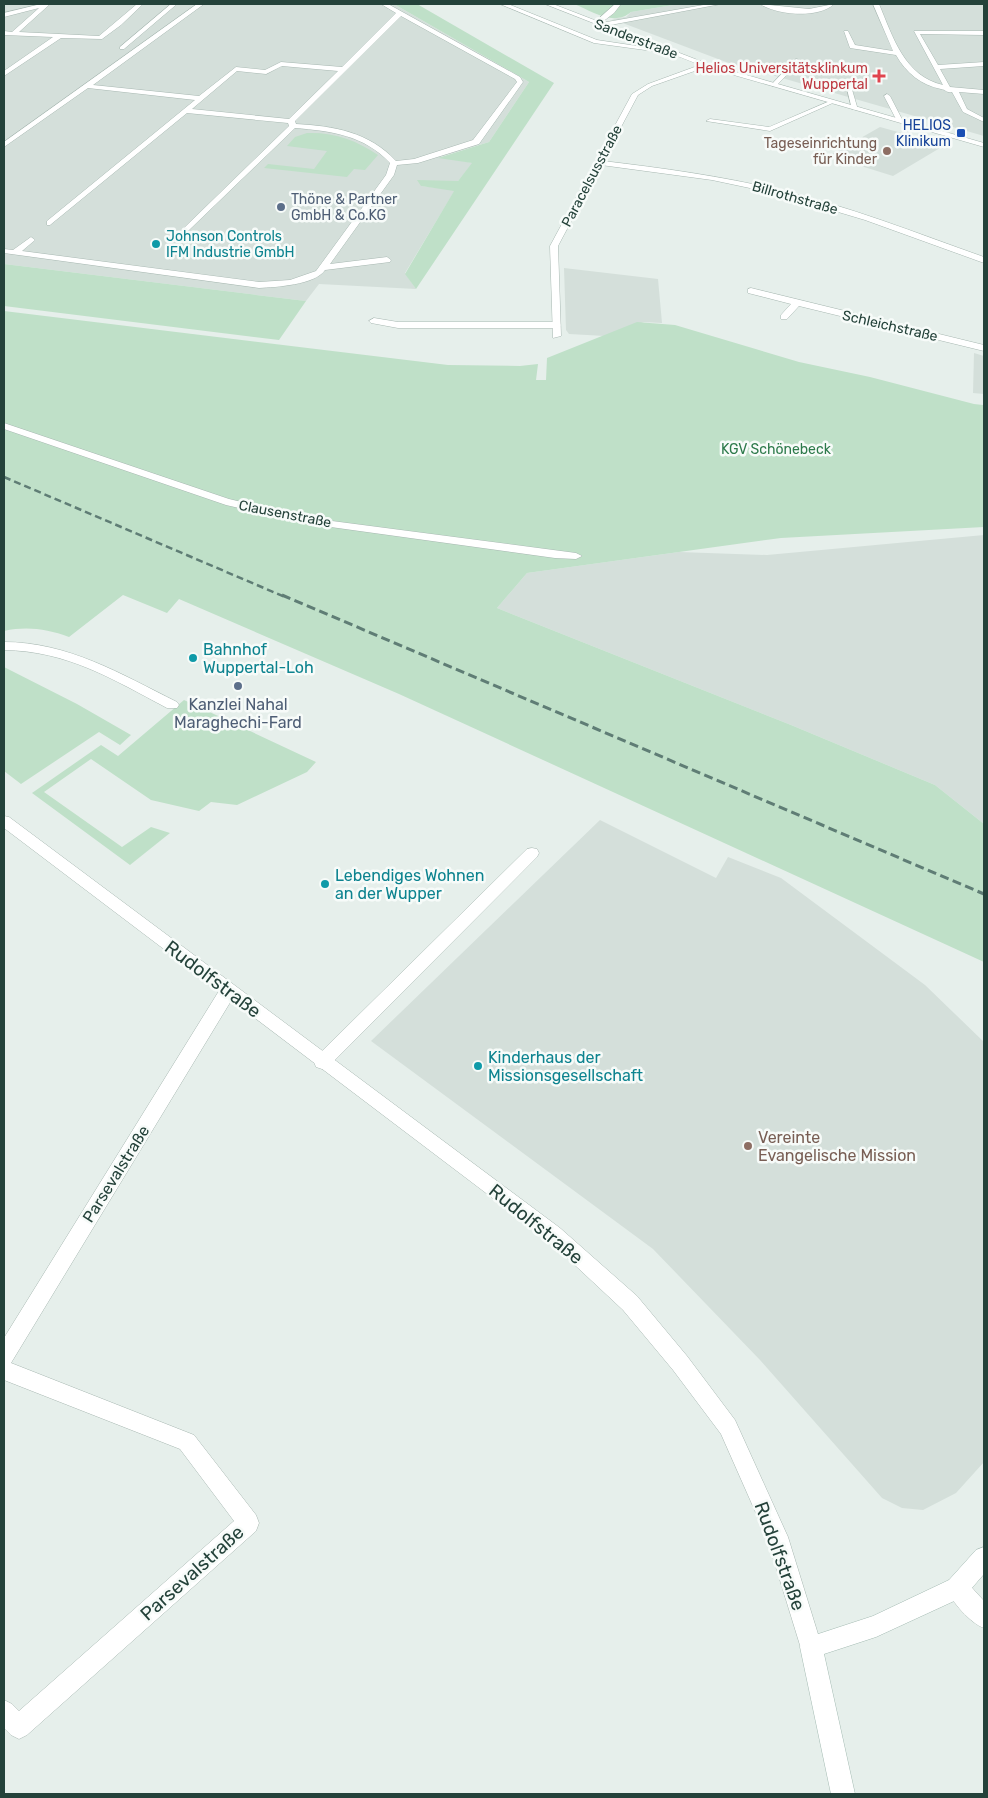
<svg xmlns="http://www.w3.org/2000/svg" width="988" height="1798" font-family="Rubik,sans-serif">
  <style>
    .built { fill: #d4dfda }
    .green { fill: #bfe0c8 }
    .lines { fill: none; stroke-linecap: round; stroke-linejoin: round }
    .service-casing { stroke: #a8b8b2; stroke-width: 1 }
    .minor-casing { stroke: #a8b8b2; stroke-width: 1 }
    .tertiary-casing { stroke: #a8b8b2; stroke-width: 1 }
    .secondary-casing { stroke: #a4bbb3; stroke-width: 1 }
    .service { fill: #fff; fill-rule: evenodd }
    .minor { fill: #fff; fill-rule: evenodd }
    .tertiary { fill: #fff; fill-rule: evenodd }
    .secondary { fill: #fff; fill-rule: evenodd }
    .rail-far1 { stroke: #5f7d75; stroke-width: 2.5; stroke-dasharray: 7 4; stroke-linecap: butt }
    .rail { stroke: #5f7d75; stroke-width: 3; stroke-dasharray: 9 4.5; stroke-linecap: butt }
    .health-dot { fill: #e0444e; stroke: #f7fbf9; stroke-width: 2 }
    .transit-dot { fill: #1a4fb4; stroke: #f7fbf9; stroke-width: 2 }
    .education-dot { fill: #8d6e63; stroke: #f7fbf9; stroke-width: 2 }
    .service-dot { fill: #5c6f8a; stroke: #f7fbf9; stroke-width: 2 }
    .culture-dot { fill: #0f9aa8; stroke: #f7fbf9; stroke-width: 2 }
    .labels { text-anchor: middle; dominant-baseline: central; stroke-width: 5; stroke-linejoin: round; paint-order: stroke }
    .far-street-label { font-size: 14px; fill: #24423a; stroke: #f7fbf9 }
    .far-health-label { font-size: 14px; fill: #be3a42; stroke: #f7fbf9; text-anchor: end }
    .far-transit-label { font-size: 14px; fill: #164399; stroke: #f7fbf9; text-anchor: end }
    .far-education-label { font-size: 14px; fill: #785e54; stroke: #f7fbf9; text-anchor: end }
    .far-service-label { font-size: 14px; fill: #4e5e75; stroke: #f7fbf9; text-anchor: start }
    .far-culture-label { font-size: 14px; fill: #0d838f; stroke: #f7fbf9; text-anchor: start }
    .far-park-label { font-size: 14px; fill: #2d7a4b; stroke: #f7fbf9 }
    .culture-label { font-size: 16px; fill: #0d838f; stroke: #f7fbf9; text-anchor: start }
    .service-label { font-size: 16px; fill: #4e5e75; stroke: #f7fbf9 }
    .education-label { font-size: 16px; fill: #785e54; stroke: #f7fbf9; text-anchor: start }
    .street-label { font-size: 16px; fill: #24423a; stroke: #f7fbf9 }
    .near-street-label { font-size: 19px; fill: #24423a; stroke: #f7fbf9 }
  </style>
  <rect width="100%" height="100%" fill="#e6efeb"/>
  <path class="built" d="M4 4H394L529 82 489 142 440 157 473 163 458 181 421 186 455 190 405 273 416 289 319 284 306 301 4 264Z
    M679 4H984V136L726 62 612 19 626 17 631 12Z
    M880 127 945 145 893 176 829 156Z
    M564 268 658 279 662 323 644 322 605 336 569 334 566 330Z
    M974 353 984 356V394L973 393Z
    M984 535V824L935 785 791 725 497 608 527 573 679 552 767 555Z
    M600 820 716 878 728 857 781 878 925 985 984 1042V1462L956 1493 923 1510 902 1508 882 1498 760 1360 653 1249 371 1041Z"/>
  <path class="green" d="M394 4H417L554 83 416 289 405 274 454 191 421 186 417 180 458 181 472 163 438 158 489 142 529 82Z
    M574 4H679L631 12C614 27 592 11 574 4Z
    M307 133C334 132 356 140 378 155L365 170 354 169 347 177 264 168 268 164 314 169 327 151 287 146 295 137Z
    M4 264 306 301 279 340 4 306Z
    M4 311 448 365 520 366 538 364 536 380H546L547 358 637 322 675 325 799 362 870 377 974 404 983 405 984 394V527L781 538 527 573 497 608 791 725 935 785 984 824V962L399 694 179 599 167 613 123 595 69 637C47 629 27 626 4 631Z
    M4 667 77 704 131 735 120 745 99 732 21 784 4 771Z
    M184 700 316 762 307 772 237 805 211 802 199 811 151 800 91 759 44 792 122 847 151 827 170 833 130 865 32 793 101 745 118 756Z"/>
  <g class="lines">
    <defs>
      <path id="service" d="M41 4H50L19 32 99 36 137 4H143L121 25 102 39 61 38 4 76V71L53 37 4 35V31L12 32 39 8 4 17V13Z
        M171 4H177L124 49H120V47Z
        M197 4H204L93 85 199 96 236 67 265 70 281 62 342 67 396 13 381 4H388L520 77 523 82 479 144 418 163 397 165 394 175 330 264 387 257 391 260 390 262 325 270C315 285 276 287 259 288L4 253V249L13 250 31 237 35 240 22 251 259 282 290 280 316 271 386 175 390 163C364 135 331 131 295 128L187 232H184V228L289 126 288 123 187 113 50 225H47V221L195 100 88 88 4 147V142ZM401 16 515 79 517 82 473 140 414 159 396 161C369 132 334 126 296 124L295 121ZM282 66 338 71 289 119 192 109 237 71 266 74Z
        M500 4H508L597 40 670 51 667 53 594 43Z
        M615 4H621L614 13 601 23 709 4H721L600 27 595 24V22Z
        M760 4 809 9 834 4C818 19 777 15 760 4Z
        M873 4H879C893 37 904 76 943 85L914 31H984V35L920 34 938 65 984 62V66L940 69 950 87 984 90V94L959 92 967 109 984 118V122L963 112 952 92C946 93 947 90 941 89 921 85 906 73 896 55L850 48 844 31H848L855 45 893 51Z
        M796 59 801 60 776 86H772V84Z
        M846 85 851 86 858 110 852 109Z
        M887 94 890 96 904 123 897 121 884 96Z
        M830 101 835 102 770 131 706 121 710 119 769 127Z
        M374 318 398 322H556L561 325 556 328H398L371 323 369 321Z
        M4 423 229 499 309 518 576 553 582 556 576 559 555 558 309 524 226 505 4 429Z
        M532 848 537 849 539 853 537 857 328 1067 322 1069 316 1067 314 1062 316 1057 527 849Z"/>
      <path id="minor" d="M545 4H553L708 64 984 143V147L706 67 652 86 638 95 603 161C662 168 721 176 779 190 849 206 916 233 984 257V263L865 220 778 194 712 180 601 165 558 246 561 336 553 338 550 246 632 94 648 84 700 65Z
        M751 288 984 345V351L799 306 787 319H781V315L791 304 748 293V289Z
        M4 642C68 642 121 674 177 702L179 705 177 708H167C112 679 68 651 4 650Z
        M228 984 234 986 236 991 234 996 11 1363 194 1435 256 1515 259 1523 256 1531 27 1735 19 1739 11 1735 4 1728V1700L12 1704 19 1711 234 1521 180 1449 4 1380V1338L222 986Z
        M957 1577 965 1580 984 1601V1628C970 1623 952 1602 946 1588L949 1580Z"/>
      <path id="tertiary" d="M4 816 9 817 560 1228 637 1296 687 1356 735 1420 788 1537 822 1647 819 1655 811 1658 803 1655 767 1538 721 1434 673 1370 623 1310 548 1240 4 828Z"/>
      <path id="secondary" d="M984 1547V1574L965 1596 876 1637 824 1654 855 1794H831L800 1647 803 1639 873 1616 949 1580 976 1550Z"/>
    </defs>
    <use href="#service" class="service-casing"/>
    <use href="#minor" class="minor-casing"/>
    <use href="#tertiary" class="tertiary-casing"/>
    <use href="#secondary" class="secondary-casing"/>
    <use href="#service" class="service"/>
    <use href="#minor" class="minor"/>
    <use href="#tertiary" class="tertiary"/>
    <use href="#secondary" class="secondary"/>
    <path class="rail-far1" d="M4 477 285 597"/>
    <path class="rail" d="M282 595 984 894"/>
  </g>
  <path class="health-dot" d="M876.5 68.5h5v5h5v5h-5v5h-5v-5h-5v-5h5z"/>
  <rect class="transit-dot" x="956" y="128" width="10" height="10" rx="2.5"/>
  <g class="education-dot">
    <circle cx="887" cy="151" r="5"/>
    <circle cx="748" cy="1146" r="5"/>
  </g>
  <g class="service-dot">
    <circle cx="281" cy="207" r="5"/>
    <circle cx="238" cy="686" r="5"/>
  </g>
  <g class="culture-dot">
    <circle cx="156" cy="244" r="5"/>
    <circle cx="193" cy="658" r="5"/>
    <circle cx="325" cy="884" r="5"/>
    <circle cx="478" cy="1066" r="5"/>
  </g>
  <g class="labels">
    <g class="far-street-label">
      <text transform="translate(636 39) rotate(21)">Sanderstraße</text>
      <text transform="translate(592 176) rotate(-62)">Paracelsusstraße</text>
      <text transform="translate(795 198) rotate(16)">Billrothstraße</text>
      <text transform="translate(890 326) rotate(13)">Schleichstraße</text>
      <text transform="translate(285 514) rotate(11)">Clausenstraße</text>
    </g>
    <g class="far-health-label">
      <text x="868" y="68">Helios Universitätsklinkum<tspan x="868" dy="16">Wuppertal</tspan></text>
    </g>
    <g class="far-transit-label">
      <text x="951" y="125">HELIOS<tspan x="951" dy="16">Klinikum</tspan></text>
    </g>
    <g class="far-education-label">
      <text x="877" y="143">Tageseinrichtung<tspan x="877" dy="16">für Kinder</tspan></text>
    </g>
    <g class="far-service-label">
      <text x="291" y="199">Thöne &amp; Partner<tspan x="291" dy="16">GmbH &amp; Co.KG</tspan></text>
    </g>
    <g class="far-culture-label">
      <text x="166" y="236">Johnson Controls<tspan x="166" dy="16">IFM Industrie GmbH</tspan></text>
    </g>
    <g class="far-park-label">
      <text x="776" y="449">KGV Schönebeck</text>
    </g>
    <g class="culture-label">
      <text x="203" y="649">Bahnhof<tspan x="203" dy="18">Wuppertal-Loh</tspan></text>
      <text x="335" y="875">Lebendiges Wohnen<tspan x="335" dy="18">an der Wupper</tspan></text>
      <text x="488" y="1057">Kinderhaus der<tspan x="488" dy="18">Missionsgesellschaft</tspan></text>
    </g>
    <g class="service-label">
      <text x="238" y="704">Kanzlei Nahal<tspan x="238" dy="18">Maraghechi-Fard</tspan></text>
    </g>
    <g class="education-label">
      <text x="758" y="1137">Vereinte<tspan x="758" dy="18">Evangelische Mission</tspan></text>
    </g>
    <g class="street-label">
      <text transform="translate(116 1174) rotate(-58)">Parsevalstraße</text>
    </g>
    <g class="near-street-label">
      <text transform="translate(213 979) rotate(37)">Rudolfstraße</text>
      <text transform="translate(536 1224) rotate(39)">Rudolfstraße</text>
      <text transform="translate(780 1556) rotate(70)">Rudolfstraße</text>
      <text transform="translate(192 1573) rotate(-42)">Parsevalstraße</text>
    </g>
  </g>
  <rect width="988" height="1798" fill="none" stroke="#24423a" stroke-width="10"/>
</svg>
